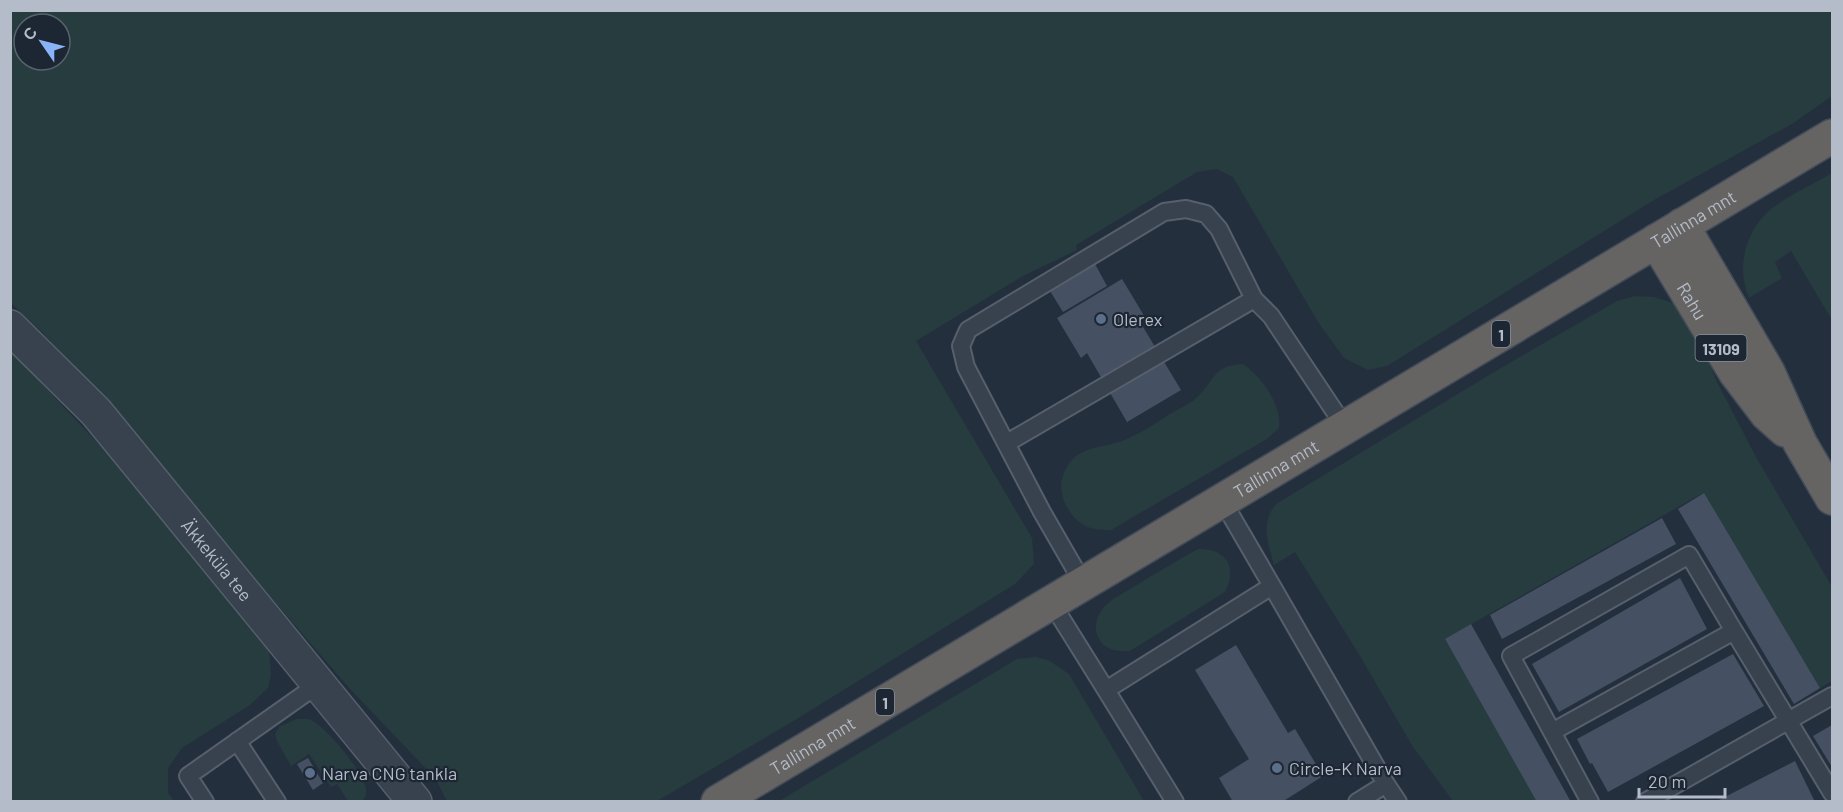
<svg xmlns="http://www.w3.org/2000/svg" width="1843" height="812" font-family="Barlow,sans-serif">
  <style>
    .green { fill: #263c3f; fill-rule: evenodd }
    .building { fill: #455162 }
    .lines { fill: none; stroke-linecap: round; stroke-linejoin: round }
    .service-casing { stroke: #565f6c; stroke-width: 20 }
    .minor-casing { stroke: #565f6c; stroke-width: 36 }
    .trunk-casing { stroke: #434c59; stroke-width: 36 }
    .service { stroke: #38414e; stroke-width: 16 }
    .minor { stroke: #38414e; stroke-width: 33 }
    .trunk { stroke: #656462; stroke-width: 33 }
    .service-dot { fill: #5c6f8a; stroke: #1d2633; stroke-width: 2 }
    .labels { text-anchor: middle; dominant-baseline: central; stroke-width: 4.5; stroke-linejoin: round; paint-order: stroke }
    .shield { fill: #1d2633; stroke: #878f9c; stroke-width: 1.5 }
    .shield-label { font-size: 16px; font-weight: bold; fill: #b4bcc9 }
    .street-label { font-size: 18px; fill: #b4bcc9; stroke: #1d2633 }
    .poi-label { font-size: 18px; fill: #b4bcc9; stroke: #1d2633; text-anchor: start }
  </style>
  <rect width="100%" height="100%" fill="#242f3e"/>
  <path class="green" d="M1829 10 1832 16V96L1792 124 1654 200 1387 366 1368 370 1344 358 1318 322 1233 177 1217 169 1197 172 1076 245 1077 250 1023 276 916 341 1032 538 1034 564 1015 584 787 725 657 801H447L435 778 350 689 80 377 44 334 11 303V11ZM24 24H60V60H24Z
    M1832 173V320L1791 251 1775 262 1782 278 1749 298C1736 267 1745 231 1771 209 1787 196 1814 184 1832 173Z
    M1635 296 1654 297 1673 303 1691 316 1716 380 1756 457 1832 587V681L1820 688 1703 493 1445 639 1537 801H1453L1413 747 1360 656 1295 552 1274 565C1268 542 1260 523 1276 504L1499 369 1617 301Z
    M10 350 157 506 269 649 271 674 268 688 250 705 182 748 168 768V793L174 801H11Z
    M1243 364C1262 377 1282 405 1279 428L1267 439 1111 530C1095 530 1085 529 1074 517 1065 507 1059 493 1062 480 1073 440 1103 452 1131 437 1145 431 1157 422 1170 414 1178 409 1187 405 1194 400 1215 383 1211 365 1243 364Z
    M1198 549C1226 548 1238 567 1225 592L1130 651C1117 652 1104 650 1098 637 1093 628 1097 615 1104 607 1110 600 1122 594 1130 589 1152 575 1175 562 1198 549Z
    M1036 657 1050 661 1069 674 1144 801H779L1017 659Z
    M297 719C302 719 307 718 311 720 326 727 364 772 366 789 367 794 365 798 362 801H348L337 784 331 787 309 754 291 766 277 741 275 734 280 726Z"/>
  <path class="building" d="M1095 264 1107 286 1063 312 1050 291Z
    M1122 279 1146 319 1140 322 1181 390 1127 422 1087 353 1081 358 1057 318Z
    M1704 493 1820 688 1794 704 1678 509Z
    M1662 518 1676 544 1502 639 1490 615Z
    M1680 578 1707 629 1559 712 1532 664Z
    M1471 624 1571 802H1537L1445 639Z
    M1236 645 1288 733 1295 729 1323 776 1282 802H1233L1219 778 1249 759 1195 670Z
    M1733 654 1764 706 1608 792 1592 763 1590 764 1577 739Z
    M1832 725V767L1813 736Z
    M308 758 323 783 313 790 297 764Z
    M1795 761 1815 802H1715Z"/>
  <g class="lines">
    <defs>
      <path id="service" d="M1007 443 1254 299
        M1083 583 1042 512 966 367 961 346 968 330 1164 212 1186 209 1206 214 1219 229 1254 299 1271 316 1345 427
        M1272 586 1386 784 1357 802
        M1051 602 1106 690 1272 586 1222 500
        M1734 631 1832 793
        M1106 690 1175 802
        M1552 732 1734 631 1689 555 1511 656 1590 802
        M237 741 277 802
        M1386 784 1398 802
        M205 802 188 776 320 683
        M1645 802 1832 696"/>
      <g id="minor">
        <path id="s1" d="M10 327 96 412 415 802"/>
      </g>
      <g id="trunk">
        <path d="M1682 225 1768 372 1800 443 1832 498"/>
        <path id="s2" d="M1656 241 1735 372 1767 414 1785 430"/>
        <path id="s3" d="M718 802 1832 136"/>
      </g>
    </defs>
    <use href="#service" class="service-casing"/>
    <use href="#minor" class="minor-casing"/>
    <use href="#trunk" class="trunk-casing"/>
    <use href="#service" class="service"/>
    <use href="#minor" class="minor"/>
    <use href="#trunk" class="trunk"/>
  </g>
  <g class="service-dot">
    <circle cx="1101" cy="319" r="6"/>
    <circle cx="1277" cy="768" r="6"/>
    <circle cx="310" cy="773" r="6"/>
  </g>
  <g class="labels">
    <g class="shield">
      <rect x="1492" y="321" width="18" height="26" rx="4.5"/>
      <rect x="1695.5" y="335" width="51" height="26" rx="4.5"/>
      <rect x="876" y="689" width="18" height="26" rx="4.5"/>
    </g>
    <g class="shield-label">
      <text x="1501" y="334">1</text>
      <text x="1721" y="348">13109</text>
      <text x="885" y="702">1</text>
    </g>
    <g class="street-label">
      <text stroke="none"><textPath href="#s3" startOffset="1136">Tallinna mnt</textPath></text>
      <text stroke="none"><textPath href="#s2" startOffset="70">Rahu</textPath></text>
      <text stroke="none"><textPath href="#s3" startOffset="650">Tallinna mnt</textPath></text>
      <text stroke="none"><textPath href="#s1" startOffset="312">Äkkeküla tee</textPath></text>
      <text stroke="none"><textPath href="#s3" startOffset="110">Tallinna mnt</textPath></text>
    </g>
    <g class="poi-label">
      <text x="1113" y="319">Olerex</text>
      <text x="1289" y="768">Circle-K Narva</text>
      <text x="322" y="773">Narva CNG tankla</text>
    </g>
  </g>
  <rect width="1843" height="812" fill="none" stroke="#b4bcc9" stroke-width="24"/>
  <g transform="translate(42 42) rotate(305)"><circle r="28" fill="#1d2633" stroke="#59626f" stroke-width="1.5"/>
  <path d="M0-4.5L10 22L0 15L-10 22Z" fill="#8ab4f8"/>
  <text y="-9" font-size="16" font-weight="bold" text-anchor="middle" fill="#b4bcc9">С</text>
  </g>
  <path d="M1639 788v9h86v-9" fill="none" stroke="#b4bcc9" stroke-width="3"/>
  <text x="1648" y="788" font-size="18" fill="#b4bcc9" stroke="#1d2633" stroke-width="4.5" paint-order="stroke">20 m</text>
</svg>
